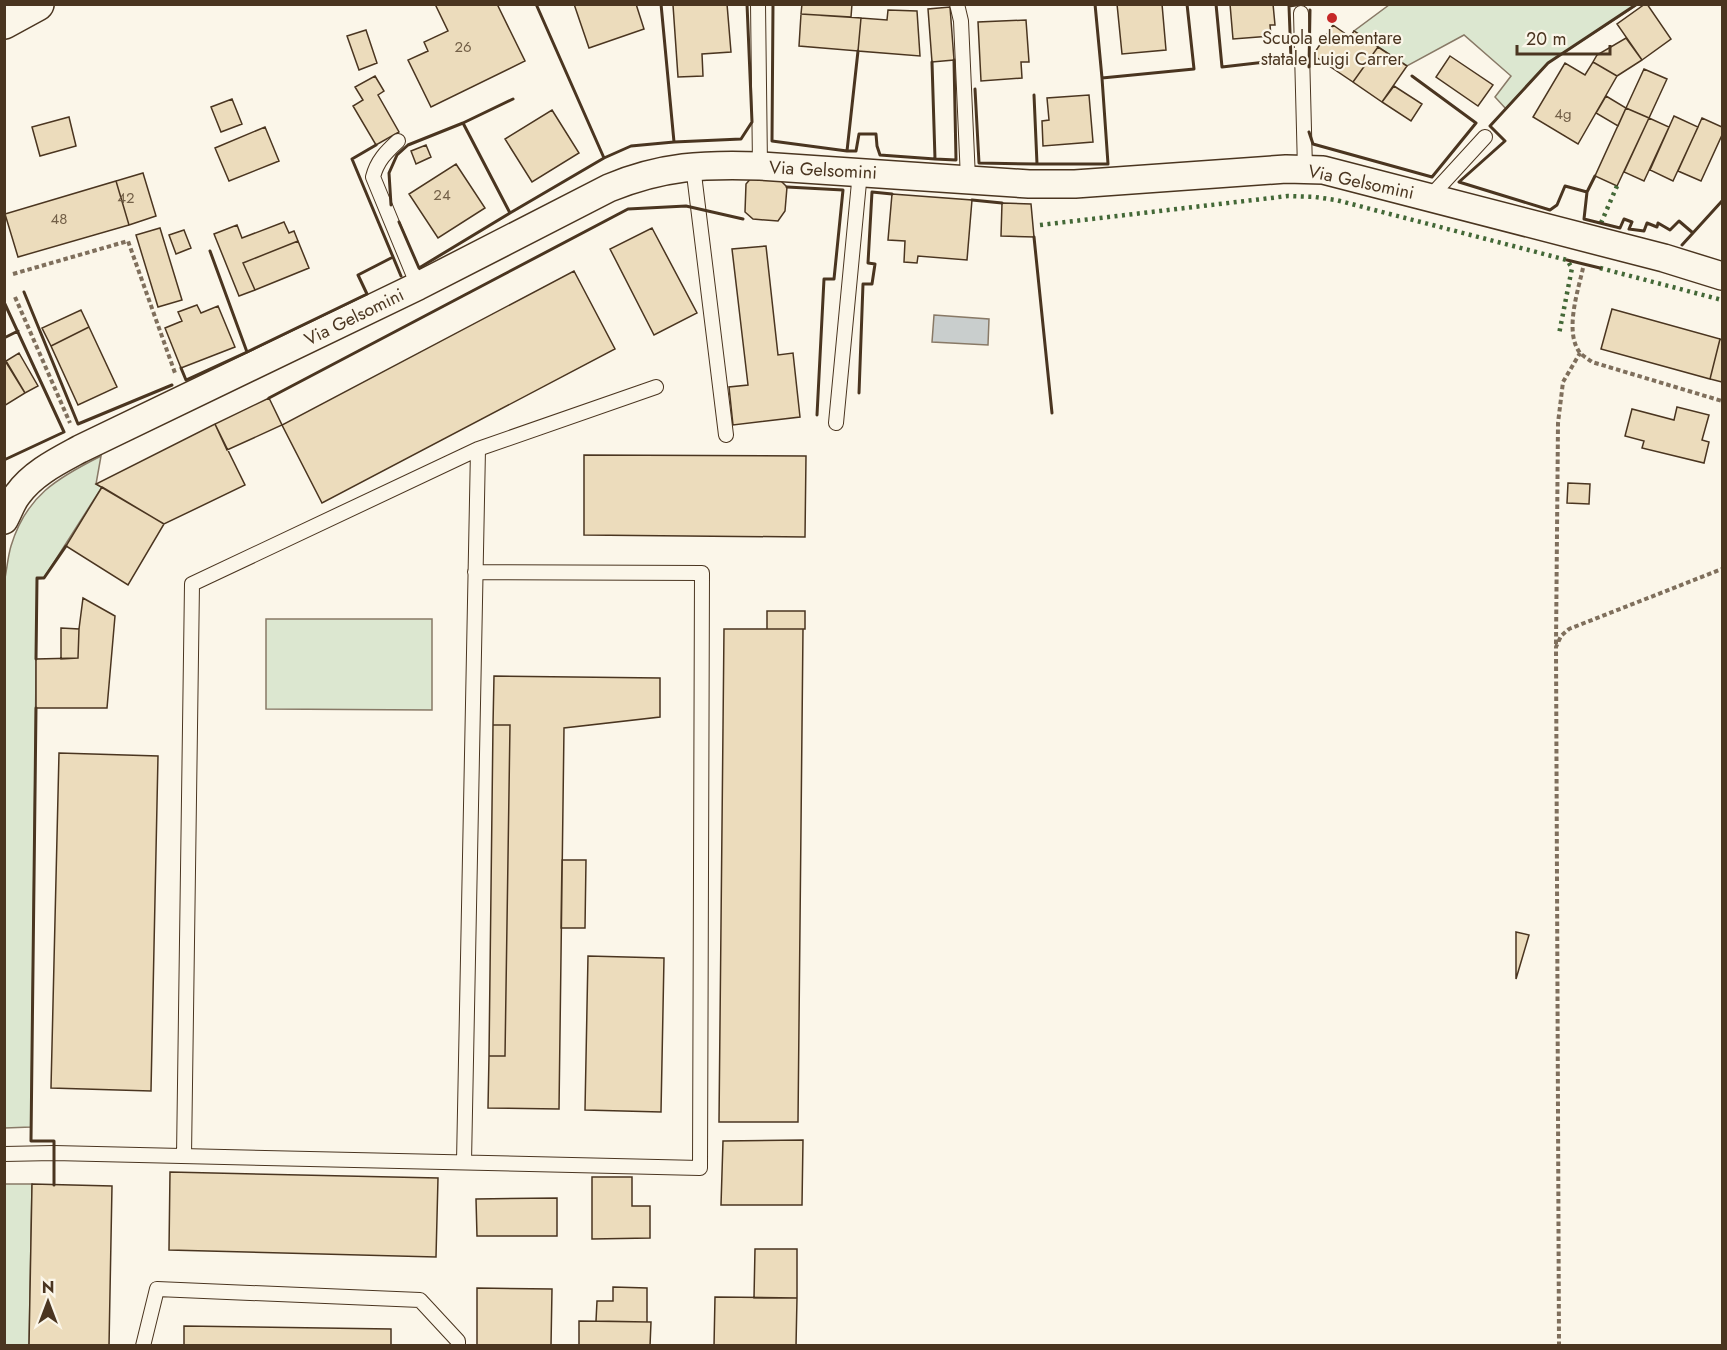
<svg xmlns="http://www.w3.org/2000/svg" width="1727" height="1350" font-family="Jost,sans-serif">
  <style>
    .green { fill: #dce7d0; stroke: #887966; stroke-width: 1.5 }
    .water { fill: #c9cecd; stroke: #887966; stroke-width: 1.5 }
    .building { fill: #ecdcbc; stroke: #4a3520; stroke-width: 1.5 }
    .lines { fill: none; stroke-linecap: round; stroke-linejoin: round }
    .service-casing { stroke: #4a3520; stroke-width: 16 }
    .minor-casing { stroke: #4a3520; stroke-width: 30 }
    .trunk-casing { stroke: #4a3520; stroke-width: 36 }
    .path { stroke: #7f6f5c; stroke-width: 4; stroke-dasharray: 4.5 3; stroke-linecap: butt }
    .service { stroke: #fbf6e9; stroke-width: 14 }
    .minor { stroke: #fbf6e9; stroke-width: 27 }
    .trunk { stroke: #fbf6e9; stroke-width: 33 }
    .hedge { stroke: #436837; stroke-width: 4.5; stroke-dasharray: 3 4.5; stroke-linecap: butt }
    .wall { stroke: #4a3520; stroke-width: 3 }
    .poi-dot { fill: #c62828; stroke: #fbf6e9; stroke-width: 2 }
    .labels { text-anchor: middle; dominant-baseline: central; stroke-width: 4.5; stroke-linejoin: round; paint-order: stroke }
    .number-label { font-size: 15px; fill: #725f47 }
    .poi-label { font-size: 18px; fill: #4a3520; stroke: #fbf6e9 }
    .street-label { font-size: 18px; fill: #4a3520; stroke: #fbf6e9 }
  </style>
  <rect width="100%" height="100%" fill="#fbf6e9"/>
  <path class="green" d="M1389 5H1637L1548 63 1506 109 1495 97 1511 76 1464 35 1407 66 1354 31Z
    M101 456 96 484 102 487 44 578 37 579 31 1127 5 1128V578C7 568 8 556 11 546 26 496 57 478 101 456Z
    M266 619H432V710L266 709Z
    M5 1184H32L29 1345H5Z"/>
  <path class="water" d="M934 315 989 319 988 345 932 342Z"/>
  <path class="building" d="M435 4H497L525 61 431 107 408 60 428 51 424 42 448 31Z
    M574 4H636L644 29 589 48Z
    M687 4H727L731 52 702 54 703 76 678 77 673 5Z
    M802 4H852L851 17 801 14Z
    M1117 4H1162L1166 50 1122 54Z
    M1230 4H1273L1275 25H1270L1271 36 1233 39Z
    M1645 4H1647L1671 39 1642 60 1617 24Z
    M950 7 954 60 932 62 928 9Z
    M888 10 917 11 920 56 858 51 861 18 887 20Z
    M801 14 861 18 858 51 799 46Z
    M1026 20 1029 62H1021L1022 78 981 81 978 22Z
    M1333 25 1350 37 1354 31 1378 47 1353 82 1313 55Z
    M366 30 377 63 359 70 347 36Z
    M1626 38 1642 60 1617 76 1593 62 1597 55Z
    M1378 47 1407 66 1382 102 1353 82Z
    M1450 56 1493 85 1478 106 1436 77Z
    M1593 62 1617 76 1578 144 1533 117 1565 63 1585 75Z
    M1644 69 1667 79 1649 118 1626 108Z
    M375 76 384 91 378 95 399 132 376 145 353 106 363 100 355 87Z
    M1394 86 1422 104 1411 121 1382 102Z
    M1089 95 1093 142 1043 146 1042 121 1049 120 1047 98Z
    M1606 96 1626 108 1618 126 1596 113Z
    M232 99 242 124 221 132 211 107Z
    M1626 108 1649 118 1617 186 1595 176Z
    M552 110 579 153 532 182 505 139Z
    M1674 116 1698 127 1673 181 1650 170Z
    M69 117 76 146 40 156 32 127Z
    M1649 118 1669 127 1644 181 1624 172Z
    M1702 118 1722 127V135L1701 181 1678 171Z
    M265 127 279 161 229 181 215 148Z
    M426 145 431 157 416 164 411 151Z
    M456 164 485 208 438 238 409 194Z
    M143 173 156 216 129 225 116 181Z
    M752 177 779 179 787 187 785 211 778 221 753 219 745 212 746 184Z
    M116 181 129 225 18 257 5 214Z
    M892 194 972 200 967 260 918 256 917 263 904 262 905 241 888 240Z
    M1002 203 1031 204 1034 237 1001 236Z
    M284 222 289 233 294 231 298 241 243 263 255 290 239 296 214 234 237 225 242 238Z
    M160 228 182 300 158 307 136 235Z
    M652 228 697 313 654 335 610 249Z
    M184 230 191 248 176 254 169 235Z
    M298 241 309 268 255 290 243 263Z
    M766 246 778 355 793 353 800 417 733 425 729 387 748 385 732 249Z
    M574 271 615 349 322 503 282 425Z
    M197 305 201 313 218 306 235 347 181 368 165 328 182 321 178 312Z
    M1612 309 1720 339 1710 379 1601 349Z
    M81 310 89 327 51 346 42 328Z
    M89 327 117 387 78 405 51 346Z
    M1720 339 1722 340V382L1710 379Z
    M19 353 38 386 25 393 6 361Z
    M4 359 25 393 4 406Z
    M269 398 282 425 227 450 215 424Z
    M1677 407 1709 415 1702 440 1709 442 1704 463 1642 448 1644 441 1625 436 1632 409 1674 420Z
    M215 424 245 485 164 524 96 484Z
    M584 455 806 456 805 537 584 535Z
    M1568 483 1590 484 1589 504 1567 503Z
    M102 487 164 524 128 585 66 546Z
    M83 598 115 616 107 708H36V659L78 658 79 629Z
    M767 611H805V629H767Z
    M61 628 79 629 78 658 61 659Z
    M724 629H803L798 1122H719Z
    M494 676 660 678V717L564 728 559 1109 488 1108 489 1056H505L510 725H493Z
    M493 725H510L505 1056H489Z
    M59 753 158 756 151 1091 51 1088Z
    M562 860H586L585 928H561Z
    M1516 932 1529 935 1516 979Z
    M588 956 664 958 661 1112 585 1110Z
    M803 1140 802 1205H721L723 1141Z
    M170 1172 438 1178 436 1257 169 1250Z
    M592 1177H632V1206H650V1238L592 1239Z
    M32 1184 112 1186 109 1346H29Z
    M557 1198V1236H477L476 1199Z
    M755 1249H797V1298H754Z
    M613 1287 647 1288V1322L596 1321 597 1301H613Z
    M477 1288 552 1289 551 1346H477Z
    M715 1297 797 1298 796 1346H714Z
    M579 1321 651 1322 650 1346H579Z
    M184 1326 391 1329V1346H184Z"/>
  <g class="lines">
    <defs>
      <path id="service" d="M758 4 760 166
        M957 4 961 21 968 179
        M1301 13 1305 169
        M398 141C386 152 377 161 373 177L418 286
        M693 166 726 435
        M1430 197 1485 137
        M836 423 860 172
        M4 1154 54 1153 700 1168 702 573 475 572
        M184 1156 192 584 478 449 656 387
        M464 1162 478 449
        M143 1346 157 1289 420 1300 458 1341V1346"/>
      <path id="minor" d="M4 520C9 511 12 501 18 494 33 473 58 461 80 449L418 286 609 188C662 166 704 164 760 166L1029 184H1075L1286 169 1323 170 1664 258 1722 276"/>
      <path id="trunk" d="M4 22 37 4"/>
    </defs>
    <use href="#service" class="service-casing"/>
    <use href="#minor" class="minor-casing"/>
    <use href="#trunk" class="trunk-casing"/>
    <path class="path" d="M1583 268C1578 291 1564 332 1580 353 1583 356 1588 359 1592 362L1722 401
      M13 274 128 241 175 373
      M15 297 70 423
      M1556 644 1558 423 1563 382 1580 353
      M1559 1346 1556 647 1561 636 1569 629 1722 569"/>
    <use href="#service" class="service"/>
    <use href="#minor" class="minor"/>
    <use href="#trunk" class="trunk"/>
    <path class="hedge" d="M1601 223 1617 186
      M1040 225 1288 196 1315 197 1336 200 1567 260 1572 268 1559 334
      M1600 268 1722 300"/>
    <path class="wall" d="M536 4 604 158 631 146 674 142
      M661 4 674 142 741 139 752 122 747 4
      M773 4 772 141 847 151
      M1095 4 1102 78 1194 69 1187 4
      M1216 4 1222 67 1291 59 1289 6 1303 4
      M858 51 847 151H856L859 134H876L877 146 880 155 935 159
      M932 62 935 159 956 160 954 60
      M1309 67 1310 10
      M975 89 979 163 1037 164
      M1034 95 1037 164H1108L1102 78
      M463 123 510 213 604 158
      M1309 132 1313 144 1432 177 1476 123 1412 76
      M376 145 352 159 401 276
      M1595 176 1587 192 1584 219 1620 228 1624 219 1632 222 1629 229 1644 231 1647 223 1657 227 1658 223 1670 230 1679 221 1693 233
      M787 187 843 190 834 279H824L817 415
      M1587 192 1565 186 1557 205 1550 210 1459 182 1505 141 1490 126 1548 63 1637 4
      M972 200 1002 203
      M391 205 389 173 397 155 408 145 463 123 513 99
      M399 222 419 268 510 213
      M1034 237 1052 413
      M1682 245 1722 201
      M210 251 247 352 367 294 358 275 393 257
      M1567 260 1600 268
      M24 292 78 424 172 385
      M4 302 64 432 4 460
      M4 338 18 331
      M181 368 186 380 247 352
      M859 393 863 284H872L875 264 868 263 872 192 892 194
      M269 398 628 209 686 206 743 219
      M36 659 37 578H44L66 546
      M36 708 31 1141H54V1185"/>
  </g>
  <circle class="poi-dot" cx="1332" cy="18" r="6"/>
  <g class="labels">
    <g class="number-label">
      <text x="463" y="47">26</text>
      <text x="1563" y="114">4g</text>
      <text x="442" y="195">24</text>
      <text x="126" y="198">42</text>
      <text x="59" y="219">48</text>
    </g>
    <g class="poi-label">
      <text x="1332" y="38">Scuola elementare<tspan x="1332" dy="21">statale Luigi Carrer</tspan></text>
    </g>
    <g class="street-label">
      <text transform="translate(823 170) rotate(3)">Via Gelsomini</text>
      <text transform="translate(1361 182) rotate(12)">Via Gelsomini</text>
      <text transform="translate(354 317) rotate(-26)">Via Gelsomini</text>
    </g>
  </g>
  <rect width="1727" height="1350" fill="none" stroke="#4a3520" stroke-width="12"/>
  <g transform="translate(48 1302)" stroke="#fbf6e9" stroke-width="4.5" paint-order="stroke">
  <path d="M0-4.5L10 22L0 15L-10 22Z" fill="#4a3520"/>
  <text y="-9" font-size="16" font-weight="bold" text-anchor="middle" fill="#4a3520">N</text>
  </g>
  <path d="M1517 45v9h93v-9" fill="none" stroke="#4a3520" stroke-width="3"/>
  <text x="1526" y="45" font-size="18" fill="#4a3520" stroke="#fbf6e9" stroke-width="4.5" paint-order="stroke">20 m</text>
</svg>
